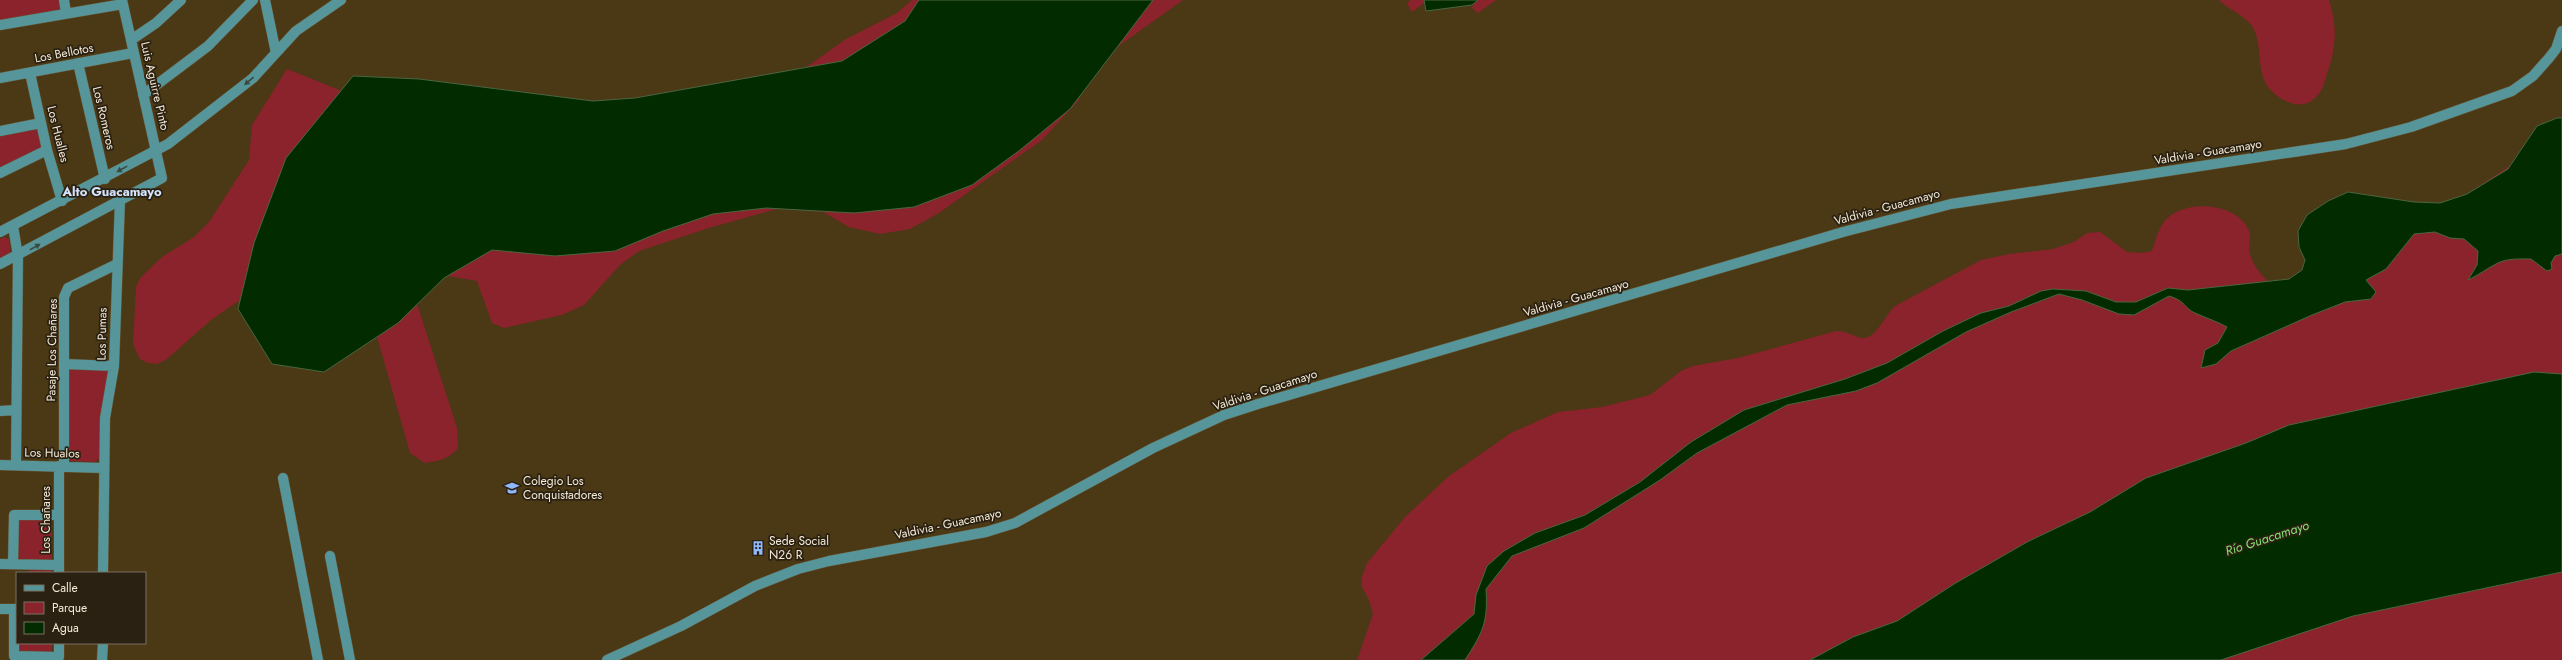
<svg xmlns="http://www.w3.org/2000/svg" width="2562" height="660" font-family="Jost,sans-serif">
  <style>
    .green { fill: #8b232c }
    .water { fill: #022c00; stroke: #4b6540 }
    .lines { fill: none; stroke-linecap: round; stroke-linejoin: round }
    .minor-casing { stroke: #665433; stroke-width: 11 }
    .minor { stroke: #569599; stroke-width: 10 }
    .oneway { fill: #394a41 }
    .labels { text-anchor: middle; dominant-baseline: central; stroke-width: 3.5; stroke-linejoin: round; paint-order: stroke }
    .street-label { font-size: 12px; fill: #f5ead6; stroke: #2a2112 }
    .poi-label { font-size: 12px; fill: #f5ead6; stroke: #2a2112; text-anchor: start }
    .neighbourhood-label { font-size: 13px; font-weight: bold; fill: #d4e4fe; stroke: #2a2112 }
    .water-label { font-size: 13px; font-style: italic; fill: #82e272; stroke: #2a2112 }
  </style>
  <rect width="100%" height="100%" fill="#4b3814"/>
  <path class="green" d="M0 0H61L62 9 0 22Z
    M912 0H1183L1099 60 1086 74 1079 100 1042 140 939 213 910 229 880 234 849 227 823 212 780 208 709 228 639 251 620 265 584 305 562 315 504 328 492 323 477 281 437 274 409 279 457 428 458 448C449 459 439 461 425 463L410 453 370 312 259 294 237 302 211 320 167 359 157 364 148 363 140 359 133 344 136 287 140 278 162 257 194 237 209 222 249 160 252 125 287 69 352 95 606 148 732 103 805 68 846 39 897 13Z
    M1410 0H1428L1412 12 1407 4Z
    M1475 0H1496L1478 13 1472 8Z
    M2219 0H2329C2338 27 2336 50 2326 77 2324 85 2321 93 2315 98 2300 114 2272 97 2265 82 2257 65 2262 41 2252 26 2243 14 2229 10 2219 0Z
    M38 128 43 149 0 170V133Z
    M2562 131V384L1839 660H1357L1373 614 1369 600 1362 587 1361 579 1367 563 1405 517 1449 476 1511 433 1558 412 1602 407 1650 395 1681 371 1693 366 1738 358 1836 331C1848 331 1853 337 1863 338 1876 339 1886 314 1895 306L1981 260 2009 254 2053 249 2074 242 2087 233 2100 232 2127 252 2142 253 2152 251C2155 242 2158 229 2164 222 2182 198 2238 202 2249 231 2251 237 2249 244 2249 250 2252 266 2263 277 2274 287L2401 215 2463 197Z
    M4 237 9 239 11 255 0 260V239Z
    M69 367 107 369 109 372 100 458 95 462 69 461 67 457V370Z
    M19 518 49 519 52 521V557L49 561 21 562 16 557Z
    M29 568H50L53 573H29Z
    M2562 572V660H2221L2353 616Z
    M17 643H52V650L49 654 18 653Z"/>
  <path class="water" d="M919 0H1153L1070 109 1020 150 972 185 914 207 854 213 766 208 713 214 663 231 615 251 555 256 492 250 444 278 398 323 324 372 272 364 238 309 254 243 286 158 353 76 419 79 593 101 635 98 842 61 905 21Z
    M1424 0H1478L1472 5 1426 11Z
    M2557 118H2562V254L2555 256 2551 263 2552 269 2547 271 2531 259C2520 259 2506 258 2496 264 2486 269 2479 275 2468 280L2477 265 2478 251 2464 239 2450 238 2435 232 2414 234 2386 269 2366 280 2376 292 2371 299 2345 302 2312 315 2231 351 2216 364 2201 368 2205 350 2218 343 2227 327C2216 321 2206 318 2195 313 2184 308 2186 301 2169 296L2134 315 2119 314 2082 300 2059 294 2011 312 1966 332 1877 383 1856 391 1787 405 1697 453 1660 480 1584 528 1512 556 1486 589C1488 623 1483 632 1465 660H1421L1474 614 1476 595 1487 566 1504 551 1535 533 1585 515 1640 482 1691 442 1744 410 1845 379 1887 363 1943 331 1981 313 2009 306 2041 291 2053 289 2086 291 2116 302H2136L2168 288 2188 290 2289 279 2302 270 2305 260 2299 247 2298 231 2307 215 2328 201 2348 192 2414 202 2440 203 2467 194 2508 169 2537 126Z
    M2534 372 2562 374V572L2353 616 2221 660H1810L1853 637 1897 621 1954 584 2027 542 2090 512 2146 478 2246 443 2289 425Z"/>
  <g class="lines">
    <defs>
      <path id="minor" d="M64 0 66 13
        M265 0 276 53
        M0 25 123 4
        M131 40 156 23 181 0
        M78 63 105 179
        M30 73 47 150 62 201
        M0 78 133 53
        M143 95 208 46 253 0
        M0 131 41 123
        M0 173 47 150
        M13 226 18 256 16 465
        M0 232 168 144 253 78 296 31 341 0
        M0 264 162 178 122 0
        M64 364 114 366
        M0 411 15 410
        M0 465 103 468
        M64 466V297L68 288 117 264
        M283 478 318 660
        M330 556 350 660
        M0 564 59 565
        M13 564 14 515H59
        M59 573V466
        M103 573 105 418 114 366 120 200
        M0 609H17
        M14 609V656L59 657V643
        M102 660 103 643
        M607 660 681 626 755 586 798 569 829 561 986 532 1015 523 1153 448 1224 415 1258 404 1843 232 1951 204 2346 144 2411 127 2512 91 2533 76 2549 58 2556 49 2562 31"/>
    </defs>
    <use href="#minor" class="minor-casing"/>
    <use href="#minor" class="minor"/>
  </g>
  <defs><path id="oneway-solid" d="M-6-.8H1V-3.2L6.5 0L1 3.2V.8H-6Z"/></defs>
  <g class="oneway">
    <use href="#oneway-solid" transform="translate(249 81) rotate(140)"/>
    <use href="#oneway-solid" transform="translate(122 169) rotate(151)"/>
    <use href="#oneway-solid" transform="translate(35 247) rotate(-29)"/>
  </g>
  <defs>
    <symbol id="school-bare" viewBox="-9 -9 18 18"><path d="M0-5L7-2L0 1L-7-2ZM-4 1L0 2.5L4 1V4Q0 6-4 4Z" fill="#90b8fd" stroke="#2a2112" stroke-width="2.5" paint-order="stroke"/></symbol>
    <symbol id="building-bare" viewBox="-9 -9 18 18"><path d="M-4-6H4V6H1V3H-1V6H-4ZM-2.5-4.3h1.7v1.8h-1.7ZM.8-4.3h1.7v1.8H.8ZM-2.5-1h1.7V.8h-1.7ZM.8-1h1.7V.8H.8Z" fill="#90b8fd" stroke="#2a2112" stroke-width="2.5" paint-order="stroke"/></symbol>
  </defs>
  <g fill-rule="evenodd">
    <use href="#school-bare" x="502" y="478" width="20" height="20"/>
    <use href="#building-bare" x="748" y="538" width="20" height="20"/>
  </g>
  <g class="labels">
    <g class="street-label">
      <text transform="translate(64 53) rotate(-11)">Los Bellotos</text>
      <text transform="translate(155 86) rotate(77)">Luis Aguirre Pinto</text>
      <text transform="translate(104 118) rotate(77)">Los Romeros</text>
      <text transform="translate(58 134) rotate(76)">Los Hualles</text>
      <text transform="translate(2208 152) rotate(-9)">Valdivia - Guacamayo</text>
      <text transform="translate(1887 207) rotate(-15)">Valdivia - Guacamayo</text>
      <text transform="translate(1576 298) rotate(-16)">Valdivia - Guacamayo</text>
      <text transform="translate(102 334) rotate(-89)">Los Pumas</text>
      <text transform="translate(52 350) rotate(-89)">Pasaje Los Chañares</text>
      <text transform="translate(1265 390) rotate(-18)">Valdivia - Guacamayo</text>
      <text transform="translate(52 453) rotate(1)">Los Hualos</text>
      <text transform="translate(46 520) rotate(-90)">Los Chañares</text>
      <text transform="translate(948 524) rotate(-12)">Valdivia - Guacamayo</text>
    </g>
    <g class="poi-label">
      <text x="523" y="481">Colegio Los<tspan x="523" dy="14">Conquistadores</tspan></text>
      <text x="769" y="541">Sede Social<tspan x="769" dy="14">N26 R</tspan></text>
    </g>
    <g class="neighbourhood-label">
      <text x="112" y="191">Alto Guacamayo</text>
    </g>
    <g class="water-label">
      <text transform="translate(2267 538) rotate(-18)">Río Guacamayo</text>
    </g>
  </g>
  <rect x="16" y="572" width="130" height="72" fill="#2a2112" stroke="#7b7160"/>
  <rect x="24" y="585" width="20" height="6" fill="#569599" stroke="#7b7160"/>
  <text x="52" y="592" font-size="12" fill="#f5ead6">Calle</text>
  <rect x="24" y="602" width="20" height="12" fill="#8b232c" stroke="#7b7160"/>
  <text x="52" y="612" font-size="12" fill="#f5ead6">Parque</text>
  <rect x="24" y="622" width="20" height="12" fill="#022c00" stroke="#7b7160"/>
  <text x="52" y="632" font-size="12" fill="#f5ead6">Agua</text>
</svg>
